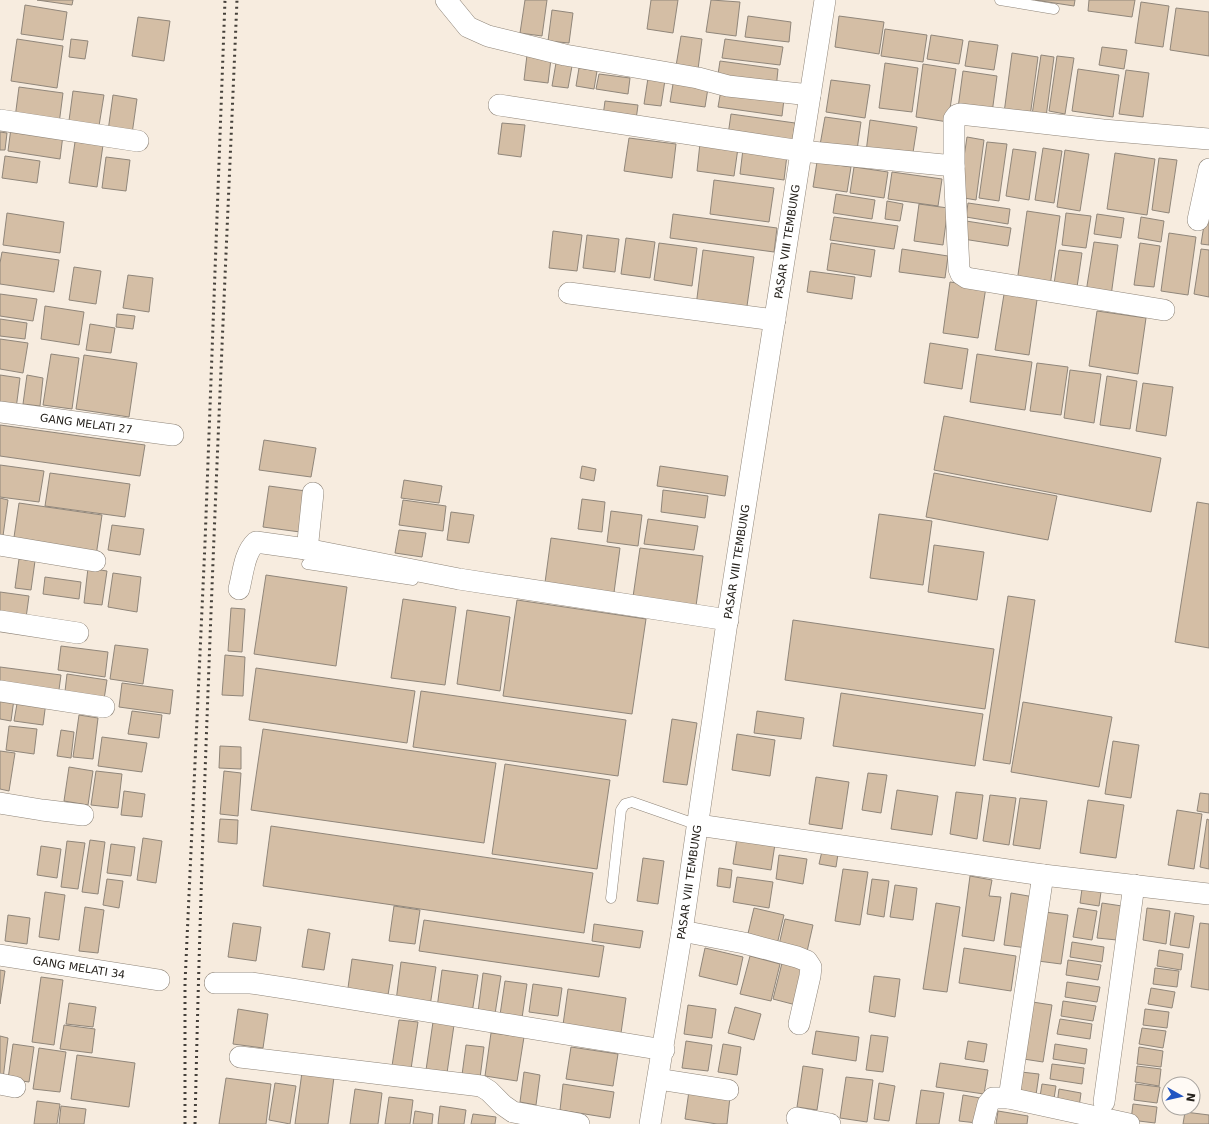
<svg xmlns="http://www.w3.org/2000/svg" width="1209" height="1124" font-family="'DejaVu Sans',sans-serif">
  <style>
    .building { fill: #d4bea5; stroke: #90867a }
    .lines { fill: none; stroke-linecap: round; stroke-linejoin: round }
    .service-casing { stroke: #8f8579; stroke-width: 11 }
    .minor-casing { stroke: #8f8579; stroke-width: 22 }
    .service { stroke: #fff; stroke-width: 10 }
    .minor { stroke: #fff; stroke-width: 21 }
    .rail { stroke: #45403a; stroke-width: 3; stroke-dasharray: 2 4; stroke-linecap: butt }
    .labels { text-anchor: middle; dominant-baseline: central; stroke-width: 3.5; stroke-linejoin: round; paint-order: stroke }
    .street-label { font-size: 11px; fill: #24201b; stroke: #fffaf5 }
  </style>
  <rect width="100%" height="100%" fill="#f7ecdf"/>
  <path class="building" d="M37 0H73L72 5Z
    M525 0H547L542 36 520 33Z
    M651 0H678L673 33 647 29Z
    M711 0 740 2 736 36 706 32Z
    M1035 0H1075L1074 6Z
    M1089 0H1135L1132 17 1088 11Z
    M1141 2 1169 6 1163 47 1135 43Z
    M25 5 67 12 63 40 21 34Z
    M1176 8 1209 12V56L1170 50Z
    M552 10 573 13 569 43 548 41Z
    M748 16 791 22 789 42 745 37Z
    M839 16 884 22 879 54 835 47Z
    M138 17 170 21 164 61 132 56Z
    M885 29 927 35 923 62 881 56Z
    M931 35 963 40 959 64 927 59Z
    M681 36 702 39 698 69 676 66Z
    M17 39 63 46 57 88 11 81Z
    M71 39 88 41 85 59 69 57Z
    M725 39 783 47 780 65 722 58Z
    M969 41 998 45 994 70 965 66Z
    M1102 47 1127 50 1124 69 1099 65Z
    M1012 53 1038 57 1030 117 1004 113Z
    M527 55 551 59 548 83 524 80Z
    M1041 55 1054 57 1046 117 1032 115Z
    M1057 56 1074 58 1065 114 1049 111Z
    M720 61 778 69 776 89 717 81Z
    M556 63 572 66 568 88 552 86Z
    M885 63 918 68 912 112 879 108Z
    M923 64 956 69 948 122 916 117Z
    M579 68 597 71 594 89 576 86Z
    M1078 69 1119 75 1113 117 1072 111Z
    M1126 70 1149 73 1143 117 1119 114Z
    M963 71 997 76 992 113 958 108Z
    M599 74 630 78 628 94 596 89Z
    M648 78 665 80 661 106 644 104Z
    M831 80 870 85 865 118 826 112Z
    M673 84 708 88 705 107 670 102Z
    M19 87 63 93 59 124 15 118Z
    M721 90 784 99 782 116 718 107Z
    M73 91 104 95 98 132 68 128Z
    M113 95 137 99 132 134 108 131Z
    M605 101 638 105 636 120 603 116Z
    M731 114 795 123 792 144 728 135Z
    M825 117 861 122 857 150 820 145Z
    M870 120 917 127 912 159 866 152Z
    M502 123 525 125 521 157 498 154Z
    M11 128 63 135 60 159 8 151Z
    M0 132 7 133 5 150H0Z
    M967 137 984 140 976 200 958 197Z
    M629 138 676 144 672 178 624 171Z
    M75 142 103 145 97 187 69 183Z
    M987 142 1007 144 999 201 979 198Z
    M700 143 738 148 734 176 697 171Z
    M1043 148 1062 151 1054 203 1035 200Z
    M743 149 787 155 784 180 740 174Z
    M1013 149 1036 152 1029 200 1006 196Z
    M1065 150 1089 154 1080 211 1057 207Z
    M1115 153 1155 159 1147 215 1107 209Z
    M5 156 40 161 37 183 2 178Z
    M106 157 130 160 126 191 102 188Z
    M1159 158 1177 160 1169 213 1152 210Z
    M817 162 851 167 847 192 813 187Z
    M854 167 888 172 884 198 850 193Z
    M892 172 942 179 938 206 888 199Z
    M714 180 774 188 769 222 710 214Z
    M836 194 875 200 872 219 833 213Z
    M887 201 903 204 900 221 885 219Z
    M968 203 1010 209 1008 224 966 217Z
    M919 204 948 208 943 245 914 241Z
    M1207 206H1209V245L1201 244Z
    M1027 211 1060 216 1050 286 1017 282Z
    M7 213 64 222 60 253 3 245Z
    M1066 213 1091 216 1086 248 1062 245Z
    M673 214 777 228 774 252 670 238Z
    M1097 214 1124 218 1121 238 1094 234Z
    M834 217 898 226 894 249 830 240Z
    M1141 217 1164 221 1161 242 1138 238Z
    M966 221 1011 228 1008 246 963 239Z
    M553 231 582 235 577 271 549 268Z
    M1169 233 1196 237 1188 295 1161 291Z
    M587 235 619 239 615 272 583 268Z
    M626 238 655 242 650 278 621 274Z
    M1094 242 1118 245 1111 296 1086 292Z
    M659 243 697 248 692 286 654 280Z
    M831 243 875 250 871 277 827 270Z
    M1140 243 1160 246 1154 287 1134 285Z
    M902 249 948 256 945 278 899 272Z
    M1201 249 1209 250V297L1194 294Z
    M703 250 754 257 746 313 696 306Z
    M1059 250 1082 253 1077 287 1054 284Z
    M2 252 59 260 54 292 0 284V263Z
    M74 267 101 271 96 304 69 300Z
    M810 271 855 277 852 299 807 292Z
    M128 275 153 278 149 312 123 308Z
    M950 282 986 287 978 338 943 333Z
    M1005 288 1038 293 1029 355 995 350Z
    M0 294 37 299 33 321 0 316Z
    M45 306 84 312 79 345 41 339Z
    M1097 311 1146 318 1138 374 1089 366Z
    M117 314 135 316 133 329 116 327Z
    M0 319 27 323 25 339 0 336Z
    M90 324 115 328 111 353 86 350Z
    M0 339 28 343 23 373 0 369Z
    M930 343 968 349 962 389 924 383Z
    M51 354 79 358 72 409 43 405Z
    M977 354 1032 362 1025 410 970 402Z
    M84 355 137 363 129 417 76 409Z
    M1037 363 1068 367 1061 415 1030 411Z
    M1070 370 1101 374 1094 423 1064 418Z
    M0 375 20 378 16 409 0 406Z
    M27 375 43 378 40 406 23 404Z
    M1107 376 1137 381 1130 429 1100 425Z
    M1143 383 1173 387 1166 436 1136 431Z
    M944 416 1161 458 1151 512 934 470Z
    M0 425 145 445 140 476 0 456Z
    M264 440 316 448 311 477 259 470Z
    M0 465 44 471 39 502 0 497Z
    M582 466 596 469 594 481 580 478Z
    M660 466 728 476 725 496 657 486Z
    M50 473 130 484 125 517 45 506Z
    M934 473 1057 496 1048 540 926 517Z
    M404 480 442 486 439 503 401 498Z
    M269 486 306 491 300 532 263 527Z
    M663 490 708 496 705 518 661 512Z
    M0 498 8 500 3 536 0 535Z
    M582 499 605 502 602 532 578 529Z
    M403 500 446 506 443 531 399 525Z
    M1197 502 1209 504V648L1175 642Z
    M19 503 102 515 96 556 13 544Z
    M611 511 642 515 638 546 607 542Z
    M451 512 474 515 469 543 447 540Z
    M879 514 932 521 923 585 870 578Z
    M648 519 698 526 694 550 644 544Z
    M112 525 144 529 140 555 108 550Z
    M399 530 426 533 422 557 395 553Z
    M551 538 620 548 613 600 544 590Z
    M934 545 984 552 977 600 928 592Z
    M640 548 703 556 696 606 633 597Z
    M19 559 35 561 31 590 15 588Z
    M88 568 107 571 102 605 84 603Z
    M113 573 141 577 137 612 108 607Z
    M266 575 347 587 336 666 254 654Z
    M45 577 81 582 79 599 43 594Z
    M0 592 29 596 26 618 0 615Z
    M1008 596 1035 600 1010 764 983 760Z
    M403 599 456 607 445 685 391 678Z
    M517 600 646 619 632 714 503 696Z
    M231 608 245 609 242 652 228 651Z
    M467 610 510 617 500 691 457 684Z
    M793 620 994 649 985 709 785 680Z
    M115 645 148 649 143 684 110 679Z
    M61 646 108 652 105 677 58 670Z
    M225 655 245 657 243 696 222 695Z
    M0 667 61 675 58 697 0 689Z
    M256 668 415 691 407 743 249 720Z
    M67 674 107 680 103 706 64 700Z
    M122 683 173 690 170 714 119 707Z
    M421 691 626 720 618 776 413 747Z
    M841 693 983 714 975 766 833 746Z
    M0 697 14 699 11 721 0 719Z
    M18 698 46 702 43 725 14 721Z
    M1023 702 1112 717 1099 787 1011 772Z
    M132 711 162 715 159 738 128 734Z
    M757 711 804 718 801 739 754 733Z
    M79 715 98 718 93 759 73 757Z
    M672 719 697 723 687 785 663 782Z
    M9 726 37 729 34 754 6 750Z
    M263 729 496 763 484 843 251 810Z
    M61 730 74 732 71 758 57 756Z
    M737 734 775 740 770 776 732 770Z
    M102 737 147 743 142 772 98 766Z
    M1113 741 1139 745 1131 798 1105 794Z
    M220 746 241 747V769L219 768Z
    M0 751 15 753 9 791 0 789Z
    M505 764 610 780 597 869 492 854Z
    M69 767 93 771 88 805 64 801Z
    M96 771 122 774 118 808 91 805Z
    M224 771 241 773 238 816 220 814Z
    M868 773 887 775 881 813 862 810Z
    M816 777 849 782 842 829 809 824Z
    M897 790 938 796 932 835 891 829Z
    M124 791 145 794 142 817 121 815Z
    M956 792 983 795 977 839 950 834Z
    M1200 793 1209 794V813L1197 811Z
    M990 795 1016 798 1009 845 983 841Z
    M1020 798 1047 801 1040 849 1013 845Z
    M1088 800 1124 805 1116 858 1080 853Z
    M1177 810 1202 814 1194 869 1168 865Z
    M220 819 238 820 237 844 218 842Z
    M1207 819 1209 820V869L1200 867Z
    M271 826 593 873 584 933 263 886Z
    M143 838 162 841 156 883 137 880Z
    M737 838 775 844 771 870 733 864Z
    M90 840 105 842 98 894 82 892Z
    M67 841 85 843 78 889 61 887Z
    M111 844 135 847 131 876 107 873Z
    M41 846 61 849 57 878 37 875Z
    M822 851 838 854 836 867 819 864Z
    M779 855 807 859 803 884 776 879Z
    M643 858 664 861 658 904 637 901Z
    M719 868 732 870 730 888 717 886Z
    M843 869 868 872 860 925 835 921Z
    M970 876 992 880 989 896 1001 897 994 941 962 936Z
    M737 877 773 882 769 908 733 902Z
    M107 879 123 881 119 908 103 905Z
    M872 879 889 881 884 917 867 914Z
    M895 885 917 888 913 920 890 917Z
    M1082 889 1101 892 1099 906 1080 903Z
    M45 892 65 895 59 940 39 937Z
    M1011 893 1034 897 1027 948 1004 945Z
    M936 903 960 907 947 992 923 989Z
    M1102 903 1122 906 1117 940 1097 938Z
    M394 906 420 910 415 944 389 941Z
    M85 907 104 910 98 953 79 951Z
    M754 908 784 915 776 949 746 942Z
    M1078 908 1097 911 1092 940 1073 937Z
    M1147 908 1170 911 1166 944 1143 940Z
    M1045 912 1068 915 1061 964 1038 961Z
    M1175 913 1194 916 1189 948 1170 945Z
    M8 915 30 918 27 944 5 941Z
    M785 919 813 925 806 956 778 949Z
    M424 920 604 946 599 977 419 951Z
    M233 923 261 927 256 961 228 957Z
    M1200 923 1209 924V990L1191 987Z
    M594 924 643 931 640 948 592 941Z
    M308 929 330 933 324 970 302 967Z
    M1072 942 1104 947 1102 962 1070 957Z
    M705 948 743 957 737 985 699 976Z
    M964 948 1016 956 1011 991 959 983Z
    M1159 950 1183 954 1181 970 1157 966Z
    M750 956 780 964 771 1001 740 994Z
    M352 959 393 965 387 1001 347 995Z
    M1068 960 1101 965 1098 980 1066 975Z
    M401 962 436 967 430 1006 396 1001Z
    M782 963 805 969 796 1005 773 999Z
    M1155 968 1179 971 1177 987 1153 984Z
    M0 970 5 971 0 1004Z
    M442 970 478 975 472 1013 437 1008Z
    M483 973 501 976 495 1014 478 1012Z
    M874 976 900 979 895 1017 869 1012Z
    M41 977 63 980 54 1045 32 1042Z
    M505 981 527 984 522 1018 500 1015Z
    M1067 982 1100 987 1097 1002 1065 997Z
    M533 984 562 988 558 1016 529 1012Z
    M1151 988 1175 992 1172 1008 1148 1004Z
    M568 989 626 998 621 1033 563 1025Z
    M1026 1001 1052 1005 1043 1062 1017 1058Z
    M1063 1001 1096 1006 1093 1021 1061 1016Z
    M69 1003 96 1007 93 1027 66 1024Z
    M688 1005 716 1009 712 1038 684 1034Z
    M735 1007 761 1014 754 1040 728 1033Z
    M238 1009 268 1014 263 1048 233 1044Z
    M1145 1009 1169 1012 1167 1028 1143 1025Z
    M1060 1019 1092 1024 1090 1039 1057 1034Z
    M399 1020 418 1022 411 1069 392 1066Z
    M433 1022 454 1025 447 1073 426 1070Z
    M64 1025 95 1029 92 1053 60 1049Z
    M1142 1028 1166 1031 1163 1048 1139 1044Z
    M816 1031 859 1037 856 1061 812 1054Z
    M491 1033 524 1037 517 1081 485 1076Z
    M871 1035 888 1037 883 1072 866 1070Z
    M0 1036 8 1038 3 1079 0 1078Z
    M686 1041 712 1045 708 1071 682 1068Z
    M968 1041 987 1044 984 1062 965 1059Z
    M13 1044 34 1047 29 1082 8 1079Z
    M723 1044 741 1047 737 1075 718 1072Z
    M1055 1044 1087 1049 1085 1064 1053 1059Z
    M466 1045 484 1047 480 1078 462 1075Z
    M571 1047 618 1054 613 1086 566 1079Z
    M1139 1047 1163 1051 1161 1067 1137 1064Z
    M39 1048 66 1052 60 1092 33 1089Z
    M77 1055 135 1063 129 1107 71 1099Z
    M940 1063 988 1070 984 1094 936 1087Z
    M1052 1064 1084 1068 1082 1084 1050 1079Z
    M803 1066 823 1069 817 1110 797 1107Z
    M1137 1066 1161 1069 1159 1086 1135 1082Z
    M302 1072 334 1077 328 1124H295Z
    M524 1072 540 1075 536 1105 520 1102Z
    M1021 1072 1039 1074 1036 1095 1017 1093Z
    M846 1077 873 1080 867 1122 840 1118Z
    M226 1078 271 1084 266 1124H219Z
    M275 1083 296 1086 290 1124 269 1120Z
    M879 1083 895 1086 889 1121 874 1119Z
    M563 1084 614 1092 610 1118 560 1110Z
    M1042 1084 1056 1086 1053 1105 1039 1103Z
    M1136 1084 1160 1087 1157 1103 1134 1100Z
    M355 1089 382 1093 378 1124H350Z
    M1059 1089 1081 1093 1079 1107 1057 1104Z
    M921 1090 944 1093 939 1124H916Z
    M689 1091 730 1097 727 1124H717L685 1119Z
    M963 1095 980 1098 977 1123 959 1121Z
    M389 1097 413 1100 410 1124H385Z
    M37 1101 60 1104 57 1124H34Z
    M1133 1104 1157 1107 1155 1123 1131 1120Z
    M61 1106 86 1109 84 1124H59Z
    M440 1106 466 1110 464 1124H438Z
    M415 1111 433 1114 432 1124H413Z
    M998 1111 1028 1116 1027 1124H996Z
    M1185 1112 1209 1115V1124H1183Z
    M473 1114 496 1117 495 1124H471Z"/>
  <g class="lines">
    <defs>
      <path id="service" d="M1000 0 1054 9
        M307 564 413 580
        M611 898 621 810 625 804 632 802 698 825"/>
      <g id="minor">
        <path d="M446 0 468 27 488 36 565 55 698 78 728 86 810 95"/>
        <path d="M499 105 801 151 954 166"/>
        <path d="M0 120 138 141"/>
        <path d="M1198 220 1209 169"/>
        <path d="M569 293 775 320"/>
        <path d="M1164 310 967 278 961 274 959 269 954 166V119L957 115 960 114 1103 130 1209 139"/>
        <path id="s1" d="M0 412 173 435"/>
        <path d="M0 545 95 561"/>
        <path d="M306 549 308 541 313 493"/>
        <path d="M239 589C243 574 244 553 256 542L306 549 459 579 728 620"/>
        <path d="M0 621 78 633"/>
        <path d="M0 691 104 707"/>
        <path d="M0 803 42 810 83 815"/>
        <path d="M698 825 1043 875 1209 894"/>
        <path d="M682 931 744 943 797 957 807 961 811 967 810 976 799 1024"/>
        <path id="s2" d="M0 955 159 980"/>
        <path d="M215 983H251L291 989 664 1050"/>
        <path d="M240 1057 481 1086 489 1091 503 1105 513 1112 579 1124"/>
        <path d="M658 1079 728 1090"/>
        <path d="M0 1084 15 1087"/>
        <path d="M1009 1098 1043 875"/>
        <path d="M1104 1102 1134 885"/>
        <path d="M797 1118 830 1124"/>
        <path id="s3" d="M650 1124 682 931 726 629 825 0"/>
        <path d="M983 1124 988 1104 993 1098H1009L1129 1124"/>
      </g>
    </defs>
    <use href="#service" class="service-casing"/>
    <use href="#minor" class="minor-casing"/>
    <use href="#service" class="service"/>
    <use href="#minor" class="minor"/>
    <path class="rail" d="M185 1124V983L205 543 225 0
      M195 1124C203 749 221 375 237 0"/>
  </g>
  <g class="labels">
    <g class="street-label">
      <text stroke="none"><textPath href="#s3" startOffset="893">PASAR VIII TEMBUNG</textPath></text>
      <text stroke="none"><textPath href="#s1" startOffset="87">GANG MELATI 27</textPath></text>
      <text stroke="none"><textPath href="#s3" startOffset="569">PASAR VIII TEMBUNG</textPath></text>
      <text stroke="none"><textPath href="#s3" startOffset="245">PASAR VIII TEMBUNG</textPath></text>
      <text stroke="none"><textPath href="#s2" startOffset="80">GANG MELATI 34</textPath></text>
    </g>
  </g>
  <g transform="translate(1181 1096) rotate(98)"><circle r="19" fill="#fffaf5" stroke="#a7a39e"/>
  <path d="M0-3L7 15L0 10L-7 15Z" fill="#2255c2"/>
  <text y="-6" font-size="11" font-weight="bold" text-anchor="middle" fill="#24201b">N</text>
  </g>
</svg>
